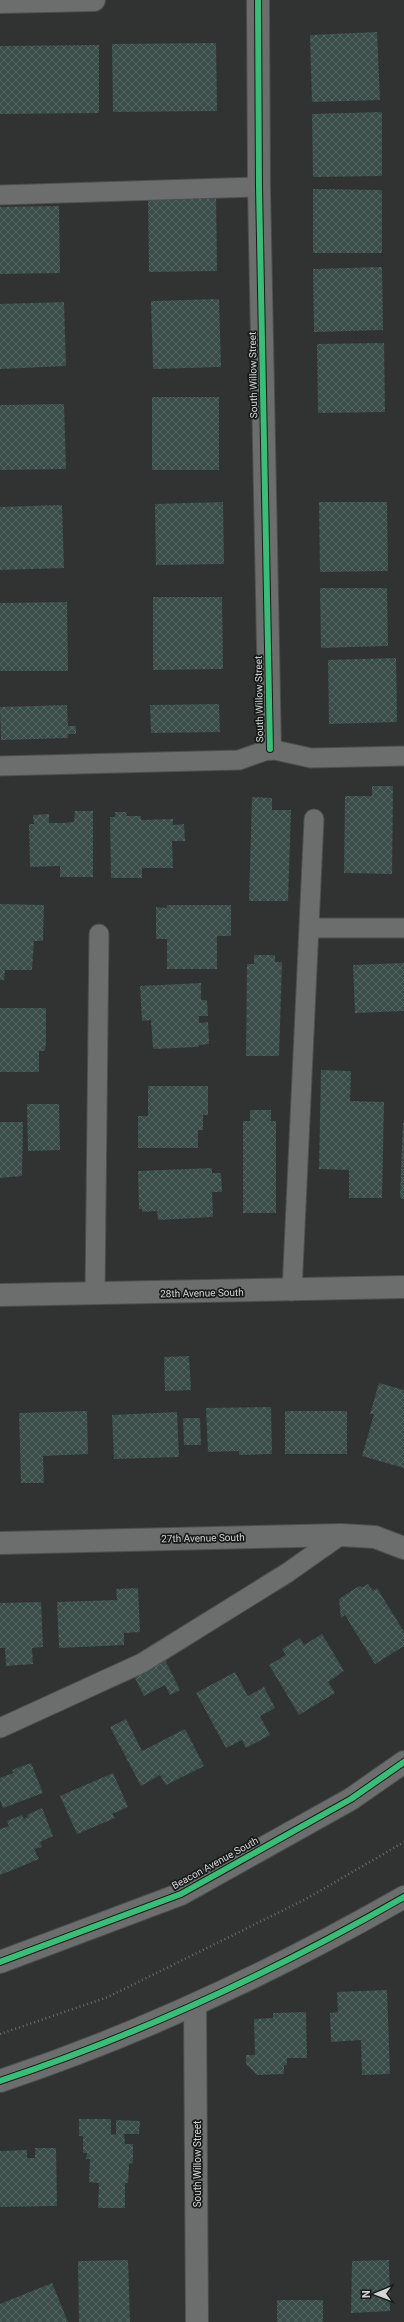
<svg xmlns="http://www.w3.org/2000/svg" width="404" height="2322" font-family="Roboto,sans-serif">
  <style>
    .building { fill: url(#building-cross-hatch) }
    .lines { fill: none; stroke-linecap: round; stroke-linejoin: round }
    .lane-casing { stroke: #4d4f4e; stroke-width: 21 }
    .street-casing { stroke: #4d4f4e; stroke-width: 24 }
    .secondary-casing { stroke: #4d4f4e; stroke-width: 24 }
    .path { stroke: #6c6d6d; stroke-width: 2.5; stroke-dasharray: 1 3; stroke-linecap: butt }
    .lane { stroke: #6c6e6d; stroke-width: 19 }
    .street { stroke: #6c6e6d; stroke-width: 22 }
    .secondary { stroke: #6c6e6d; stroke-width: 22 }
    .cycleway-casing { stroke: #181b1a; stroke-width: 8 }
    .cycleway { stroke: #3abd76; stroke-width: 6 }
    .labels { text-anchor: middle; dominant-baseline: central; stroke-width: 3.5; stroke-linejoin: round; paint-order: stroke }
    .street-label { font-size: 10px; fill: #d3d6d5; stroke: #181b1a }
  </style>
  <defs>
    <pattern id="building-cross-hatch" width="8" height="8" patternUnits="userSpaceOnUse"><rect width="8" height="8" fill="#3a4d49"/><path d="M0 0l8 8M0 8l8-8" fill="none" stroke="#566662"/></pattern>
  </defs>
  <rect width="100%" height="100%" fill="#303332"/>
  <path class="building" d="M377 32 380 100 312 102 310 35Z
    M216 43 217 111 113 112 112 44Z
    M99 45V113L0 114V46Z
    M382 112V176L313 177 312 114Z
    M313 189 382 190V253H313Z
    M216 195 217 271 149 272 148 196Z
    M59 206 60 273 0 274V207Z
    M382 267 383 330 314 332 313 269Z
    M219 299 221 367 153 369 151 301Z
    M64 302 66 366 0 369V304Z
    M384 343 385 412 318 413 317 344Z
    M152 397H219V470H152Z
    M64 404 66 469 0 470V405Z
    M223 502 224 564 156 565 155 504Z
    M319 502H387L388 571 320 572Z
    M62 505 64 568 0 570V507Z
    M320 588H387L388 646 321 648Z
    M153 597H222L223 669 153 670Z
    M67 602 68 671H0V603Z
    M396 658 397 722 329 724 328 660Z
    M219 704 220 732 151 733 150 705Z
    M67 705 68 726H76V734H68V738L1 740 0 707Z
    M372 786H393L392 874 344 873 345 796H372Z
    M252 797 272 798V810H291L288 901H249Z
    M75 811H93V877H60V866L30 867 29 824H34L33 815 49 814V823H62L74 822Z
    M115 812H126L127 816H141V820L173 819V825L184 824 185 841H172L173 868H142V878H111L110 817H115Z
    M0 904 44 905 43 941H34L32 970H5L4 980H0Z
    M167 905H231V936H217V969H167V939H156V907L167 908Z
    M254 955H275V962H282L279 1056H246L247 964H254Z
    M404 963V1011L355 1013 353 965Z
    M201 983V1000H207L208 1016H199V1023L208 1022 209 1044 199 1045 198 1047 153 1049 151 1020 142 1021 140 986Z
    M0 1008H46V1043L45 1051H39V1072H0Z
    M321 1070 351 1071 350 1101 384 1102 382 1198H349V1170L319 1169Z
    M148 1086H208V1115H203V1130H198V1148H138V1116H148Z
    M27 1104H59L60 1150 28 1151Z
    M250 1110H271V1121H276V1213H243V1121H250Z
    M0 1122H23L22 1176 0 1178Z
    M403 1123H404V1199L400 1198Z
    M212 1168V1173H221L222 1192H212L213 1217 158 1220 157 1211 142 1212V1209H139L138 1171Z
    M189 1356 191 1390 165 1391 164 1357Z
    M379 1383 404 1390V1468L362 1456 374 1414H370Z
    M271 1407 272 1454 239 1455V1451L208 1452 206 1408Z
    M87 1411 88 1454 43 1456 44 1483H21L19 1413Z
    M285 1411H347V1454H285Z
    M177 1412 179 1457 114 1459 112 1415Z
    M183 1418H200L201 1445H184Z
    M368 1584 373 1591 377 1588 404 1632V1646L375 1664 345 1615 341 1618 339 1599 359 1586 363 1587Z
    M138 1588 140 1632 124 1633V1645L59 1648 57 1602 117 1600 116 1589Z
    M41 1602 43 1647 32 1648 33 1664 6 1666 5 1648H0V1603Z
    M322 1634 344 1671 328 1682 335 1693 299 1715 269 1665 286 1655 282 1649 300 1638 304 1645Z
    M164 1658 180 1690 170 1695 165 1685 144 1696 133 1674Z
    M235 1672 248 1696 264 1687 275 1708 260 1716 270 1735 246 1748 242 1740 226 1748 196 1693Z
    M126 1719 142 1751 185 1729 204 1766 166 1785 160 1775 141 1786 110 1727Z
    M31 1763 43 1793 3 1808 0 1800V1778L13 1773 12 1770Z
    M113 1773 128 1807 112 1814 115 1818 77 1834 60 1796Z
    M42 1808 53 1836 40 1842 42 1847 34 1849 39 1859 0 1875V1829L9 1826 7 1821 22 1815 24 1819 28 1817 27 1815Z
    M387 1990 390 2074 362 2075 361 2040 331 2042 330 2013 338 2012 337 1992Z
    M306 2012 307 2058H287V2065H284V2074L257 2075 246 2064V2055H255L254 2019 273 2018V2013Z
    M79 2119H111V2135L116 2134V2120L140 2121 139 2134H124L125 2144H133V2163L129 2164 128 2183H125V2208H98L99 2183 89 2182 90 2159H86L87 2153H83V2136H79Z
    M35 2148H56L57 2206 0 2207V2151L27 2150V2158H35Z
    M128 2260 130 2322H79L78 2261Z
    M389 2260 390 2311 351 2313 352 2261Z
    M52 2283 68 2322H0V2304Z
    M277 2300H323V2322H277Z"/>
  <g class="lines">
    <defs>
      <path id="lane" d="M0 195 259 187
        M0 766 239 760 270 749 311 758 404 756
        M310 928H404
        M292 1291 314 819
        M95 1294 99 934
        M0 1728 142 1663 287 1573 341 1535"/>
      <path id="street" d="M258 0 259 187 270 749
        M0 2 94 0
        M0 1295 404 1287
        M0 1543 341 1535 375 1537 404 1548
        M195 2006 197 2322"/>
      <path id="secondary" d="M0 1962 181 1894 351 1799 404 1762
        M0 2081C141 2034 275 1971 404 1897"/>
    </defs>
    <use href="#lane" class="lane-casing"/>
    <use href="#street" class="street-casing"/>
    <use href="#secondary" class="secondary-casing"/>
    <path class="path" d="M0 2034 108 1997 306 1899 404 1842"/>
    <use href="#lane" class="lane"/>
    <use href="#street" class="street"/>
    <use href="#secondary" class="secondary"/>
    <defs>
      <path id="cycleway" d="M258 0 259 187 270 749
        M0 1962 181 1894 351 1799 404 1762
        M0 2081C141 2034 275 1971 404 1897"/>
    </defs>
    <use href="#cycleway" class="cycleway-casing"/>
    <use href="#cycleway" class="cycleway"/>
  </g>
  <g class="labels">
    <g class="street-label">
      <text transform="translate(253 375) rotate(-91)">South Willow Street</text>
      <text transform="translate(259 699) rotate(-91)">South Willow Street</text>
      <text transform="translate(202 1293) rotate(-1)">28th Avenue South</text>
      <text transform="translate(203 1538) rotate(-1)">27th Avenue South</text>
      <text transform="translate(215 1863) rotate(-29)">Beacon Avenue South</text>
      <text transform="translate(197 2164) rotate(-90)">South Willow Street</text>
    </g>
  </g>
  <g transform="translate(376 2294) rotate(269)" stroke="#181b1a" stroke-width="3" paint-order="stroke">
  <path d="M0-3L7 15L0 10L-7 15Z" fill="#d3d6d5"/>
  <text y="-6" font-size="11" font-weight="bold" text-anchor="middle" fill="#d3d6d5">N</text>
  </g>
</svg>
